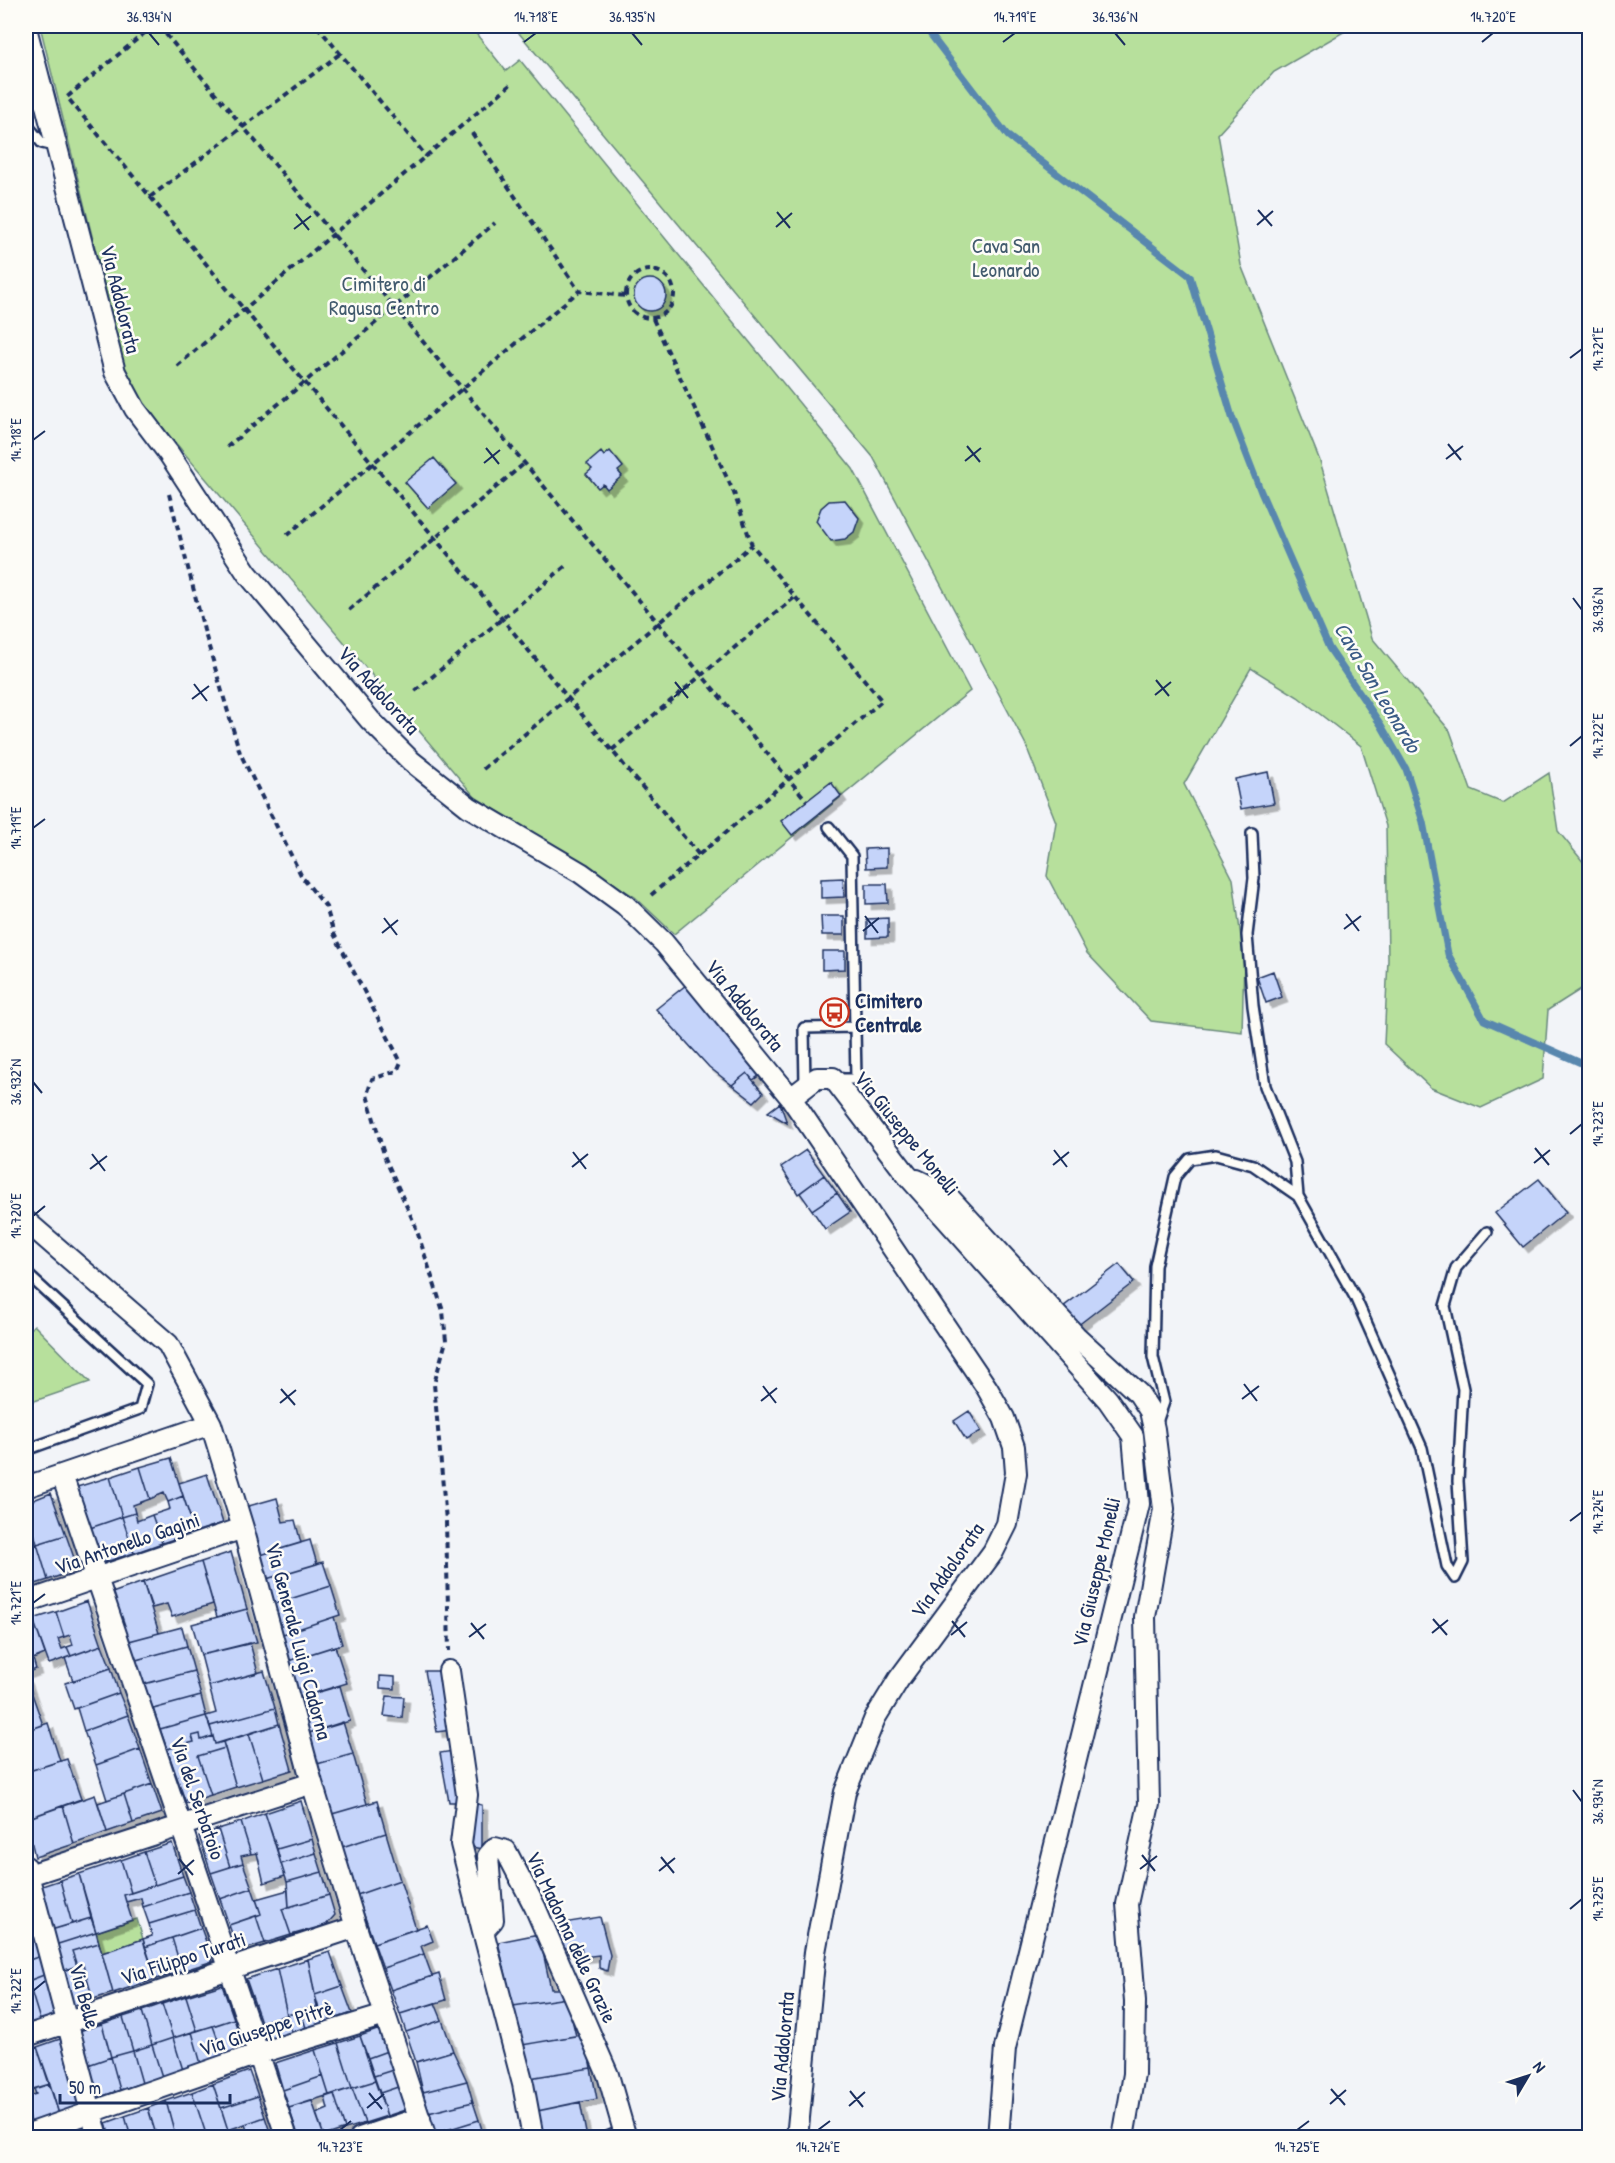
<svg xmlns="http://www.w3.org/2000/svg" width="1615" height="2163" font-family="'Patrick Hand',sans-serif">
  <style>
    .green { fill: #b7e09c; stroke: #69887d; stroke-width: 1.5 }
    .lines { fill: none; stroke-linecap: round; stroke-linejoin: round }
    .stream { stroke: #5987ae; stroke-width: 7 }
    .building { fill: #c5d4fa; stroke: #1b2f5e; stroke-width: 1.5; filter: url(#shadow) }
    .lane-casing { stroke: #1b2f5e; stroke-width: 14 }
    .street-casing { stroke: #1b2f5e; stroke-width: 24 }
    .path { stroke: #1b2f5e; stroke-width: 4; stroke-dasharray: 6 4.5; stroke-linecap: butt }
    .lane { stroke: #fdfcf7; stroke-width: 9 }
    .street { stroke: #fdfcf7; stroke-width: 20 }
    .ticks { fill: none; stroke: #1b2f5e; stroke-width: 2 }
    .labels { text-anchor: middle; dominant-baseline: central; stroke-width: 5; stroke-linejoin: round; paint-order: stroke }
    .park-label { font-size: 21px; fill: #425b6e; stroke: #fdfcf7 }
    .street-label { font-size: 21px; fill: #1b2f5e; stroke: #fdfcf7 }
    .poi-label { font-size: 21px; font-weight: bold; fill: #1b2f5e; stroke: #fdfcf7; text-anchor: start }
    .water-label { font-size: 22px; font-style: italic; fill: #3a5b86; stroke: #fdfcf7 }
    .neatline { fill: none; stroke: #1b2f5e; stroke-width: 2 }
    .ticks-label { font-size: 15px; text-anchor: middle; fill: #1b2f5e }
  </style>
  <defs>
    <filter id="shadow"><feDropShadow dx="5.5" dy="5.5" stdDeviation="0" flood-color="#0004"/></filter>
  </defs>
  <rect width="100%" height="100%" fill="#f2f4f8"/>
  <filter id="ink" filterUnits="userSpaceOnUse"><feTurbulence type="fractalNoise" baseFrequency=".0167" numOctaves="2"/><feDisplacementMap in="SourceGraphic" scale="12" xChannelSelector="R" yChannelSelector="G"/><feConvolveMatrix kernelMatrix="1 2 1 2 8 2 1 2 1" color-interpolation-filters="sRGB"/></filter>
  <g filter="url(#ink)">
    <path class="green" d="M40 26H470L506 71 520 60 853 469 970 691 674 934 635 897 475 797 130 389Z
      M513 26H1354L1274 72 1218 134 1241 265 1320 461 1372 638 1450 731 1471 790 1503 803 1549 773 1558 831 1589 869V984L1548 1010 1543 1079 1481 1108 1431 1088 1384 1044 1388 960 1386 826 1361 746 1298 697 1251 668 1184 784 1233 879 1244 959 1242 1032 1151 1021 1087 953 1047 876 1056 822 1025 743 873 457Z
      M34 1325 90 1382 26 1404V1333Z
      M137 1919 143 1939 102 1953 96 1932Z"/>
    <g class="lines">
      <path class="stream" d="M924 26 1008 136 1190 276 1232 417 1261 492 1329 648 1381 725 1406 769 1423 822 1448 954 1484 1020 1590 1067"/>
    </g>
    <path class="building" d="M634 295a16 16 0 1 1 32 0a16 16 0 1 1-32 0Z
      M610 451 623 467 618 471 622 476 607 489 603 484 598 488 586 474 592 469 587 464 601 452 604 456Z
      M434 458 456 484 428 508 405 482Z
      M845 500 859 518 854 532 845 539 831 541 816 521 821 508 829 501Z
      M1268 772 1274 803 1241 809 1235 779Z
      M831 782 841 796 792 835 781 821Z
      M887 848V867L866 868 865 849Z
      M843 878 844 897 821 898V879Z
      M866 884H887L888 903 866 904Z
      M821 916H844V935H822Z
      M888 918V937L867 938V919Z
      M822 951H845V969L822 970Z
      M1273 971 1282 997 1266 1003 1257 977Z
      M686 985 760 1075 753 1080 747 1073 732 1085 709 1067 656 1009Z
      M747 1073 763 1093 754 1102 732 1085Z
      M780 1103 787 1123 768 1112Z
      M806 1150 824 1175 798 1194 781 1167Z
      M824 1175 837 1193 812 1210 800 1193Z
      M1539 1179 1566 1212 1523 1247 1495 1213Z
      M837 1193 850 1212 825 1229 812 1210Z
      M1119 1264 1134 1282 1077 1326 1063 1307Z
      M969 1411 981 1431 966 1440 954 1421Z
      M171 1458 183 1496 168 1502 164 1493 150 1499 140 1467Z
      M140 1467 150 1499 133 1505 135 1513 122 1517 110 1477Z
      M207 1474 223 1523 195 1532 179 1483Z
      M110 1477 122 1517 90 1528 77 1487Z
      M51 1493 66 1535 37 1544 26 1503Z
      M183 1496 195 1532 162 1543 152 1515 170 1509 168 1502Z
      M277 1498 283 1522 295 1520 301 1543 257 1556 245 1507Z
      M26 1507 37 1544 26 1548Z
      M135 1513 137 1521 152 1515 162 1543 134 1553 122 1517Z
      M122 1517 134 1553 102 1563 90 1528Z
      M66 1535 78 1569 48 1580 37 1544Z
      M310 1540 317 1564 263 1580 257 1556Z
      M37 1544 48 1580 26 1587V1548Z
      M231 1552 247 1609 217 1617 201 1562Z
      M201 1562 213 1604 172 1617 167 1604 152 1608 143 1582Z
      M323 1562 331 1586 271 1605 263 1580Z
      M143 1582 159 1633 129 1641 112 1593Z
      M331 1586 340 1615 280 1635 271 1605Z
      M87 1601 102 1645 71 1656 67 1647 73 1645 70 1635 64 1637 56 1612Z
      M247 1609 257 1642 201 1655 192 1624Z
      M56 1612 64 1637 58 1639 62 1649 67 1647 71 1656 49 1664 33 1619Z
      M334 1617 342 1644 288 1661 280 1635Z
      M33 1619 45 1654 33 1659 36 1669 26 1673V1622Z
      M182 1627 187 1646 136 1660 129 1641Z
      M250 1643 258 1673 209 1686 201 1655Z
      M102 1645 111 1668 73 1681 65 1658Z
      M187 1646 194 1671 144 1684 136 1660Z
      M335 1646 347 1683 298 1698 288 1661Z
      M111 1668 119 1693 74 1709 65 1683Z
      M194 1671 201 1696 153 1709 144 1684Z
      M264 1671 275 1708 210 1726 206 1716 216 1713 209 1686Z
      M425 1671H443L451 1730 437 1732Z
      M380 1676 395 1677V1689L380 1688Z
      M26 1677 43 1725 26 1731Z
      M340 1686 350 1721 309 1733 298 1698Z
      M119 1693 128 1715 84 1731 77 1708Z
      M201 1696 206 1716 160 1729 153 1709Z
      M387 1696 404 1697 402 1718 384 1716Z
      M275 1708 279 1724 215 1744 210 1726Z
      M128 1715 140 1749 96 1765 84 1731Z
      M206 1716 213 1736 201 1740 200 1734 192 1736 194 1742 167 1749 160 1729Z
      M343 1722 353 1754 317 1764 309 1733Z
      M48 1723 60 1761 26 1772V1731Z
      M279 1724 292 1770 263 1779 249 1734Z
      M200 1734 201 1740 213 1736 215 1744 223 1742 225 1748 198 1756 211 1795 186 1803 167 1749 194 1742 192 1736Z
      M249 1734 263 1779 236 1787 223 1742Z
      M225 1748 236 1787 211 1795 198 1756Z
      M140 1749 152 1784 107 1800 96 1765Z
      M453 1751 459 1802H449L440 1753Z
      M353 1754 367 1804 332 1814 317 1764Z
      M67 1759 81 1799 26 1819V1772Z
      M152 1784 162 1813 133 1823 124 1794Z
      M124 1794 133 1823 107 1832 98 1803Z
      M95 1795 107 1832 74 1844 63 1806Z
      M301 1801 312 1839 277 1849 265 1813Z
      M377 1801 386 1833 342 1847 332 1814Z
      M473 1803 482 1805V1849L467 1846Z
      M63 1806 74 1844 35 1857 26 1819Z
      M265 1813 285 1876 264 1883 257 1853 251 1854 241 1822Z
      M241 1822 251 1854 241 1856 243 1863 230 1867 218 1829Z
      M218 1829 230 1867 211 1873 199 1836Z
      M386 1833 400 1880 357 1895 342 1847Z
      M312 1839 316 1853 281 1864 277 1849Z
      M172 1843 183 1876 155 1885 144 1852Z
      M144 1852 155 1885 131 1893 121 1860Z
      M316 1853 322 1872 287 1882 281 1864Z
      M121 1860 131 1893 124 1895 132 1920 96 1932 79 1874Z
      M243 1863 252 1888 220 1899 211 1873Z
      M322 1872 329 1895 289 1907 287 1882Z
      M79 1874 91 1918 72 1924 60 1880Z
      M183 1876 189 1892 143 1907 141 1898 126 1902 124 1895Z
      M60 1880 72 1924 51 1930 39 1887Z
      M400 1880 416 1929 374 1943 357 1895Z
      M252 1888 261 1914 229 1925 220 1899Z
      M288 1890 289 1907 282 1909 291 1935 265 1943 256 1916 261 1914 256 1899Z
      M26 1891 38 1937 26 1941Z
      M189 1892 195 1910 149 1924 143 1907Z
      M329 1895 335 1915 326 1925 291 1935 282 1909Z
      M195 1910 201 1928 145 1947 143 1939 152 1936 149 1924Z
      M256 1916 265 1943 238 1951 229 1925Z
      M600 1917 610 1955 607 1971 599 1968V1955L583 1957 581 1946 561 1948 557 1924Z
      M91 1918 96 1932 55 1945 51 1930Z
      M427 1925 433 1941 421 1946 424 1954 383 1968 374 1943Z
      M201 1928 213 1961 182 1971 172 1938Z
      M96 1932 99 1943 72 1951 77 1966 62 1971 55 1945Z
      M539 1934 551 1989H564L567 1998 513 2006 498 1942Z
      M38 1937 44 1955 26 1961V1941Z
      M172 1938 182 1971 156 1979 145 1947Z
      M143 1939 156 1979 113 1993 102 1953Z
      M99 1943 113 1993 93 1999 83 1965 77 1966 72 1951Z
      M330 1952 342 1986 315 1995 308 1959Z
      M424 1954 432 1976 391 1990 383 1968Z
      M44 1955 49 1973 26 1982V1961Z
      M308 1959 317 2007 287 2015 277 1969Z
      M83 1965 93 1999 72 2006 62 1971Z
      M277 1969 287 2015 261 2022 246 1979Z
      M49 1973 60 2014 40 2020 28 1981Z
      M439 1974 446 2000 400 2014 391 1990Z
      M28 1981 40 2020 26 2025V1982Z
      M222 1985 234 2019 197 2031 186 1996Z
      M342 1986 352 2013 323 2023 315 1995Z
      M186 1996 197 2031 173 2038 162 2004Z
      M567 1998 576 2036 522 2045 513 2006Z
      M435 2003 442 2020 406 2032 400 2014Z
      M162 2004 173 2038 152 2045 142 2011Z
      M317 2007 323 2023 306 2028 301 2011Z
      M142 2011 152 2045 133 2051 123 2017Z
      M301 2011 306 2028 292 2032 287 2015Z
      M287 2015 292 2032 267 2040 261 2022Z
      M123 2017 133 2051 111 2057 102 2024Z
      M234 2019 245 2050 224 2056 213 2026Z
      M442 2020 453 2051 416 2062 406 2032Z
      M102 2024 111 2057 88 2065 79 2031Z
      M213 2026 224 2056 201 2064 192 2032Z
      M377 2030 386 2035 390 2050 368 2058 360 2036Z
      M192 2032 201 2064 183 2070 173 2038Z
      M585 2034 591 2068 529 2078 522 2045Z
      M360 2036 375 2081 352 2088 338 2043Z
      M63 2038 81 2107 59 2114 37 2047Z
      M173 2038 183 2070 162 2077 152 2045Z
      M338 2043 352 2088 329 2095 315 2050Z
      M152 2045 162 2077 142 2083 133 2051Z
      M37 2047 50 2084 26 2091V2051Z
      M315 2050 323 2076 283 2090 275 2063Z
      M390 2050 396 2069 374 2076 368 2058Z
      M133 2051 142 2083 120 2090 111 2057Z
      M453 2051 467 2081 423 2092 416 2062Z
      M111 2057 120 2090 97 2098 88 2065Z
      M591 2068 597 2099 537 2111 529 2078Z
      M396 2069 401 2086 380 2093 374 2076Z
      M249 2071 258 2096 221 2108 213 2084Z
      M323 2076 329 2095 289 2108 283 2090Z
      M375 2081 387 2116 365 2123 352 2088Z
      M467 2081 473 2102 428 2113 423 2092Z
      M50 2084 59 2114 31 2124 26 2097 36 2094 34 2089Z
      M213 2084 228 2130 207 2137 192 2092Z
      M401 2086 408 2109 387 2116 380 2093Z
      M352 2088 365 2123 345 2129 334 2094Z
      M192 2092 207 2137 176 2138 166 2101Z
      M334 2094 345 2129 324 2136 316 2114 328 2109 325 2097Z
      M258 2096 265 2117 228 2130 221 2108Z
      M166 2101 176 2138H157L148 2108Z
      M312 2101 324 2136 299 2138 289 2108Z
      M473 2102 479 2120 434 2134 428 2113Z
      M580 2102 587 2138H543L537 2111Z
      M148 2108 157 2138H131L125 2116Z
      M125 2116 131 2138H110L106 2123Z
      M265 2117 272 2138H249L245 2124Z
      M479 2120 484 2136 435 2138 434 2134Z
      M615 2127 619 2138H589Z
      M88 2129 90 2138H64Z"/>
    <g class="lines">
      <defs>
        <path id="lane" d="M26 124 42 143 55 146
          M829 827 852 856 855 1027
          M1252 833 1254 878 1247 935 1253 1006 1265 1086 1295 1162 1298 1196
          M805 1085 804 1028 855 1027 856 1079H835
          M26 1273 147 1384 140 1409 26 1450
          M1157 1422 1164 1402 1153 1357 1155 1266 1175 1177 1190 1159 1216 1155 1253 1165 1298 1196 1355 1297 1422 1448 1447 1566 1455 1578 1463 1562 1458 1481 1463 1389 1445 1306 1456 1268 1487 1232"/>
        <path id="street" d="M26 28 115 372 135 409 169 454 247 573 370 720 411 761 469 807 581 873 625 905 664 943 791 1098 987 1388 1004 1418 1014 1447 1016 1473 1007 1524 993 1552 899 1679 875 1718 845 1792 815 1952 797 2138
          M791 1098 817 1078H833L907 1175 1108 1400 1133 1436 1139 1504 1005 2048 998 2138
          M917 1180 946 1194 1076 1336 1139 1394 1150 1411 1154 1429 1164 1509 1145 1617 1149 1804 1127 1904 1135 2001 1134 2074 1123 2138
          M26 1221 168 1344 211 1424 243 1528 312 1783 356 1927 426 2138
          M62 1475 287 2138
          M26 1487 211 1424
          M26 1602 243 1528
          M449 1671 467 1795 461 1844 483 1931
          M26 1867 98 2138
          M26 1876 312 1783
          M26 2036 356 1927
          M26 2135 260 2053 385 2015
          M360 2138 420 2118
          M533 2138 523 2084 483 1931 493 1920 488 1856 495 1848 506 1851 535 1907 608 2075 626 2138"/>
      </defs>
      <use href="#lane" class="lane-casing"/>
      <use href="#street" class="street-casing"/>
      <path class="path" d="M153 26 67 97 699 855
        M159 26 807 801
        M317 26 427 157
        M472 133 579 291
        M150 197 341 53
        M626 294a24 24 0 1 1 48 0a24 24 0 1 1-48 0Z
        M177 366 510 85
        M227 447 495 223
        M169 494 204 630 240 753 302 877 326 907 334 934 401 1062 397 1071 372 1079 367 1095 385 1158 415 1225 443 1311 446 1341 434 1384 446 1521 449 1651
        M287 535 579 291 626 296
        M349 610 525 463
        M415 691 568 564
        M612 750 795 597
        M483 769 752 545
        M651 895 882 701 752 545 734 493 653 319"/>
      <use href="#lane" class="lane"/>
      <use href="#street" class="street"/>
    </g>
  </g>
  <path class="ticks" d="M149 33 159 45M632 33 642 45M1115 33 1125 45M524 42 536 33M1003 42 1015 33M1482 42 1493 33M1258 210 1272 226M777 212 790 228M296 214 309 230M1257 225 1273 211M776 227 792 213M294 229 311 216M1570 358 1582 349M33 440 45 431M1448 444 1461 460M967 446 980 462M486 448 499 464M1446 459 1463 446M965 461 981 448M484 463 500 450M1573 598 1582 610M1156 680 1169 696M675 682 688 698M194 684 207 701M1155 695 1171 682M674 697 690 684M192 699 209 686M1570 746 1582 736M33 828 45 819M1346 914 1359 931M865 916 878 933M384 918 397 935M1344 929 1361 916M863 931 879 918M382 933 398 920M33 1082 42 1093M1570 1134 1582 1124M1535 1148 1549 1165M1054 1150 1067 1167M573 1152 586 1169M92 1154 105 1171M1534 1163 1550 1150M1053 1165 1069 1152M572 1167 588 1154M90 1169 107 1156M33 1216 45 1206M1244 1384 1257 1401M763 1386 776 1403M281 1389 295 1405M1242 1399 1259 1386M761 1401 777 1388M280 1403 296 1390M1570 1521 1582 1512M33 1603 45 1594M1433 1619 1447 1635M952 1621 965 1637M471 1623 484 1639M1432 1633 1448 1620M951 1635 967 1622M469 1637 486 1624M1573 1790 1582 1802M1142 1855 1155 1871M661 1857 674 1873M179 1859 193 1875M1140 1869 1157 1856M659 1871 675 1858M178 1874 194 1860M1570 1909 1582 1899M33 1991 45 1981M1331 2089 1345 2105M850 2091 863 2107M369 2093 382 2109M1330 2104 1346 2090M849 2106 865 2092M367 2108 384 2094M340 2130 351 2121M818 2130 830 2121M1297 2130 1309 2121"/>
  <defs>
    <symbol id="bus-ring" viewBox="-11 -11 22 22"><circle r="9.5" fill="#fdfcf7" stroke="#c8321e" stroke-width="1.5"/><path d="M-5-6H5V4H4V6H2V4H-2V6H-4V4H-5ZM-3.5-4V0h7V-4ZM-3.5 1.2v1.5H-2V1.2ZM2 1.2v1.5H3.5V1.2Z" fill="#c8321e"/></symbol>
  </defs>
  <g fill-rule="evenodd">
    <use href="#bus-ring" x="818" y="996" width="33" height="33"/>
  </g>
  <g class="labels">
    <g class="park-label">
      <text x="1006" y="245">Cava San<tspan x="1006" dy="24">Leonardo</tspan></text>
      <text x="384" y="283">Cimitero di<tspan x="384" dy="24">Ragusa Centro</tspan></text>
    </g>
    <g class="street-label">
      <text transform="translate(121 299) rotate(76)">Via Addolorata</text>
      <text transform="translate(379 690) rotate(48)">Via Addolorata</text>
      <text transform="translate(745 1005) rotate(51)">Via Addolorata</text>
      <text transform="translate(907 1133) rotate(51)">Via Giuseppe Monelli</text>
      <text transform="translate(127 1543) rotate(-19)">Via Antonello Gagini</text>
      <text transform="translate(947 1570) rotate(-55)">Via Addolorata</text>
      <text transform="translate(1096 1572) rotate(-77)">Via Giuseppe Monelli</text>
      <text transform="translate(299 1641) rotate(75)">Via Generale Luigi Cadorna</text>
      <text transform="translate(198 1798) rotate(71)">Via del Serbatoio</text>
      <text transform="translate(572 1937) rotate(65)">Via Madonna delle Grazie</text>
      <text transform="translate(183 1958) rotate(-18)">Via Filippo Turati</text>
      <text transform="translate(85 1996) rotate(75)">Via Belle</text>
      <text transform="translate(266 2028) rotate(-18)">Via Giuseppe Pitrè</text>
      <text transform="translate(782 2047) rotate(-85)">Via Addolorata</text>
    </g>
    <g class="poi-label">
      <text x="855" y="1000">Cimitero<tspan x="855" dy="24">Centrale</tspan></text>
    </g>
    <g class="water-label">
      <text transform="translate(1378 687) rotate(59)">Cava San Leonardo</text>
    </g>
  </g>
  <rect width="1615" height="2163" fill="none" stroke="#fdfcf7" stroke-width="66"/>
  <g transform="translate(1528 2076) rotate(51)" stroke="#fdfcf7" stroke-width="4.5" paint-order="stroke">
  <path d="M0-4.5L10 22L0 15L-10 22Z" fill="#1b2f5e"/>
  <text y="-9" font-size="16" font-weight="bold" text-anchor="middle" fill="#1b2f5e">N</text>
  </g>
  <path d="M60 2094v9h170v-9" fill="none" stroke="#1b2f5e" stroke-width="3"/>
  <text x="69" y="2094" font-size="18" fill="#1b2f5e" stroke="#fdfcf7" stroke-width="4.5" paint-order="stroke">50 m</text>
  <rect x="33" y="33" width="1549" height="2097" class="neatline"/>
  <g class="ticks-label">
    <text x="149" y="22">36.934°N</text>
    <text x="536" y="22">14.718°E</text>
    <text x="632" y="22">36.935°N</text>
    <text x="1015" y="22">14.719°E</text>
    <text x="1115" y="22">36.936°N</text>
    <text x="1493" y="22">14.720°E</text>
    <text transform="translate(1598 349) rotate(-90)" y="5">14.721°E</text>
    <text transform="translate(16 440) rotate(-90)" y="5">14.718°E</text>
    <text transform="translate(1598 610) rotate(-90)" y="5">36.936°N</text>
    <text transform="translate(1598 736) rotate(-90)" y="5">14.722°E</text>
    <text transform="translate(16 828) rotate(-90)" y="5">14.719°E</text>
    <text transform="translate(16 1082) rotate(-90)" y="5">36.932°N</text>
    <text transform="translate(1598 1124) rotate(-90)" y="5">14.723°E</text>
    <text transform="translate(16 1216) rotate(-90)" y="5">14.720°E</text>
    <text transform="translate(1598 1512) rotate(-90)" y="5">14.724°E</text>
    <text transform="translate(16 1603) rotate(-90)" y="5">14.721°E</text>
    <text transform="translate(1598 1802) rotate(-90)" y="5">36.934°N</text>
    <text transform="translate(1598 1899) rotate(-90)" y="5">14.725°E</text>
    <text transform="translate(16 1991) rotate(-90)" y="5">14.722°E</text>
    <text x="340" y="2152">14.723°E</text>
    <text x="818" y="2152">14.724°E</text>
    <text x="1297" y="2152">14.725°E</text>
  </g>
</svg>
